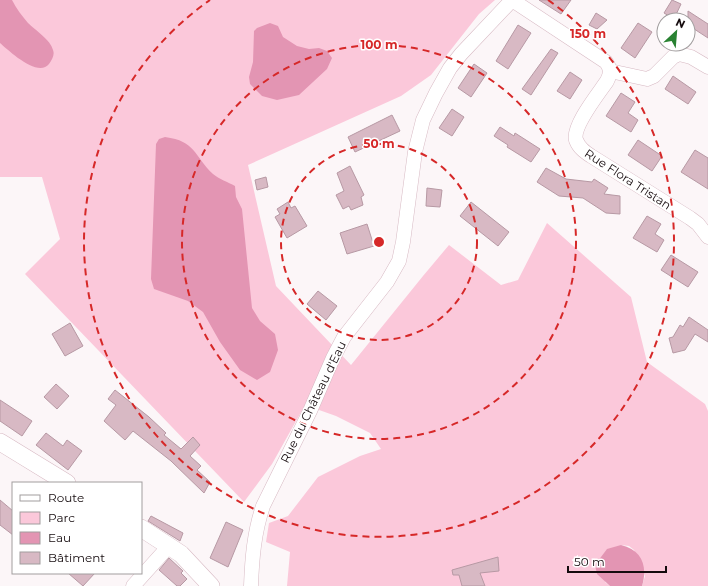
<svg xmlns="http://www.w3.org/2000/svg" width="708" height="586" font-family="Montserrat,sans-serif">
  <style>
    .green { fill: #fbc8da }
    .water { fill: #e395b3 }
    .building { fill: #d8b9c4; stroke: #b799a4 }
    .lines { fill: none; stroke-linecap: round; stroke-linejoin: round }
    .minor-casing { stroke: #d7b9c3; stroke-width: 15 }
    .tertiary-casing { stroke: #d7b9c3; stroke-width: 18 }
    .minor { stroke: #fff; stroke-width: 14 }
    .tertiary { stroke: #fff; stroke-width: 17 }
    .ring { fill: none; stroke: #d62828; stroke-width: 2; stroke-dasharray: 7 5 }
    .labels { text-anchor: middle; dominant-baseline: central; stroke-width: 3; stroke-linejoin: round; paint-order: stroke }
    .street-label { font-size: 12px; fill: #140a0d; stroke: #fff }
    .centre { fill: #d62828; stroke: #fff; stroke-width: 2 }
    .ring-label { font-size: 12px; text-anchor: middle; font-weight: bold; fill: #d62828; stroke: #fff; stroke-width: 3; stroke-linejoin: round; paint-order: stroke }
  </style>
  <rect width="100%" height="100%" fill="#fcf6f8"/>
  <path class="green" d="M0 0H495L479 14 431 75 401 96 248 165 276 286 351 365 423 276 449 245 501 285 518 280 547 223 631 297 647 362 705 404 708 411V586H642L645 576 634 550 629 546 621 545 605 582 610 586H287L290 552 266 542 269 523 288 516 318 477 360 456 381 449 370 433 336 416 305 405 272 464 244 502 25 274 60 239 42 177H0Z"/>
  <path class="water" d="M0 0H12C16 8 22 16 28 23 35 30 51 40 53 50 55 55 52 60 49 64 38 78 9 51 0 43Z
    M270 23 278 26 283 37 297 46 309 49 319 48 327 51 332 58 327 69 299 95 277 100 262 96 250 84 249 77 253 62 254 31 257 28Z
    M165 137C196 141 194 156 213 174 219 179 228 182 235 186L236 197 242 209 252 308 260 321 275 334 278 350 270 372 257 380 240 370 220 342 203 312 188 301 154 289 151 279 156 144 159 139Z
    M621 545C642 550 648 566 642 586H610L597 574 595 565 607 549Z"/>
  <path class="building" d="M539 0H571L561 14Z
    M672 0 681 4 674 19 664 13Z
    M688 11 708 24V38L688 25Z
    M596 13 607 20 597 29 589 25Z
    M638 23 652 32 635 58 621 48Z
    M518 25 531 33 508 69 496 61Z
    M551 49 558 53 531 95 522 89Z
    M474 64 487 73 471 97 458 88Z
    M570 72 582 80 570 99 557 91Z
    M673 76 696 92 688 104 665 89Z
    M621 93 635 102 628 113 638 120 631 132 606 116Z
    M452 109 464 117 452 136 439 128Z
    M392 115 400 131 355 152 348 137Z
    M500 127 514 136 515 133 540 149 531 162 507 147 508 145 494 136Z
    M638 140 662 156 652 171 628 155Z
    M695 150 708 158V189L681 172Z
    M350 166 364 195 361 197 363 205 351 210 349 206 343 209 336 195 344 191 337 173Z
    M546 168 566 179 592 182 594 179 608 188 604 194 620 196V214L606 213 583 198 559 196 537 182Z
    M266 177 268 187 257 190 255 180Z
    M427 188 442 190 440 207 426 206Z
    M288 202 291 208 295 206 307 226 287 238 275 217 280 214 277 209Z
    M471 202 509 232 498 246 460 216Z
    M647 216 661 224 655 234 664 240 657 252 633 238Z
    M367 224 374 246 347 254 340 233Z
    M671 255 698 272 688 287 661 270Z
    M318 291 337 306 326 320 307 304Z
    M689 317 708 330V342L695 334 685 350 673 353 669 338 673 337 680 325 683 327Z
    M70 323 83 346 65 356 52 334Z
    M56 384 69 396 57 409 44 397Z
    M115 390 149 417 166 433 164 435 181 449 193 437 200 445 190 456 201 466 197 470 210 482 204 493 171 461 133 431 125 440 104 421 116 405 108 399Z
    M0 400 32 421 22 436 0 421Z
    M46 433 63 446 67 440 82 451 68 470 36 445Z
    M0 500 13 511V535L0 525Z
    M151 516 183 533 180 541 148 521Z
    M226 522 243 530 228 567 210 558Z
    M498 557 499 571 480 573 485 586H462L459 575H453L452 570Z
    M169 558 183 571 181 573 187 579 180 586H177L159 570Z
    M68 573H95L83 586Z"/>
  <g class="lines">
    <defs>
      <path id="minor" d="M512 0 606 62C611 69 611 73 607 81 599 93 572 126 576 140 579 148 585 152 591 156L690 218 698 224 708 237
        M610 71 647 79 654 76 673 57 679 54 691 57 708 67
        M133 586 169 546
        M251 586C252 559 254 533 263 506L310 411 333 358 344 337 387 282 399 261 403 242 415 152 423 120 436 93 450 68 461 54 512 0"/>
      <path id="tertiary" d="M0 442 67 483
        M141 528 181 554 211 586"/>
    </defs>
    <use href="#minor" class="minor-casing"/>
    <use href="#tertiary" class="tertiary-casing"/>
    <use href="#minor" class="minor"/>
    <use href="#tertiary" class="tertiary"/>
  </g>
  <g class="ring">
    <circle cx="379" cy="242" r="98"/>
    <circle cx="379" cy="242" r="197"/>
    <path d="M548 0A295 295 0 1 1 210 0"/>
  </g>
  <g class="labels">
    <g class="street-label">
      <text transform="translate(628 179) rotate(33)">Rue Flora Tristan</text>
      <text transform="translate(313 402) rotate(-64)">Rue du Château d'Eau</text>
    </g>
  </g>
  <circle cx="379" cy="242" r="6" class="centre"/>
  <g class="ring-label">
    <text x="588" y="38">150 m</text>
    <text x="379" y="49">100 m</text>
    <text x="379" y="148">50 m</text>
  </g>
  <rect x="12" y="482" width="130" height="92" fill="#ffffff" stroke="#a19d9e"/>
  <rect x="20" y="495" width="20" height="6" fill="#ffffff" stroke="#a19d9e"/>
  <text x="48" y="502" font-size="12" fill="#140a0d">Route</text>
  <rect x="20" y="512" width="20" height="12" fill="#fbc8da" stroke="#a19d9e"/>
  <text x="48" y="522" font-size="12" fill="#140a0d">Parc</text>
  <rect x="20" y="532" width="20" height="12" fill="#e395b3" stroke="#a19d9e"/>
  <text x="48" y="542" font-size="12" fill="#140a0d">Eau</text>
  <rect x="20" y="552" width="20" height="12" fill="#d8b9c4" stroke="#a19d9e"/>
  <text x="48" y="562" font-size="12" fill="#140a0d">Bâtiment</text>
  <g transform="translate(676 32) rotate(26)"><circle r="19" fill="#ffffff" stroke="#a19d9e"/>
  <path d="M0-3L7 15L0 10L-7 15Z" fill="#298232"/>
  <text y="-6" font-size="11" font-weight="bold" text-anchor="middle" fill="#140a0d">N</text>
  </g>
  <path d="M568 566v6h98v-6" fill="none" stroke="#140a0d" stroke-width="2"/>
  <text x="574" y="566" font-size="12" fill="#140a0d" stroke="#ffffff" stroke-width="3" paint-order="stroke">50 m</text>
</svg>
